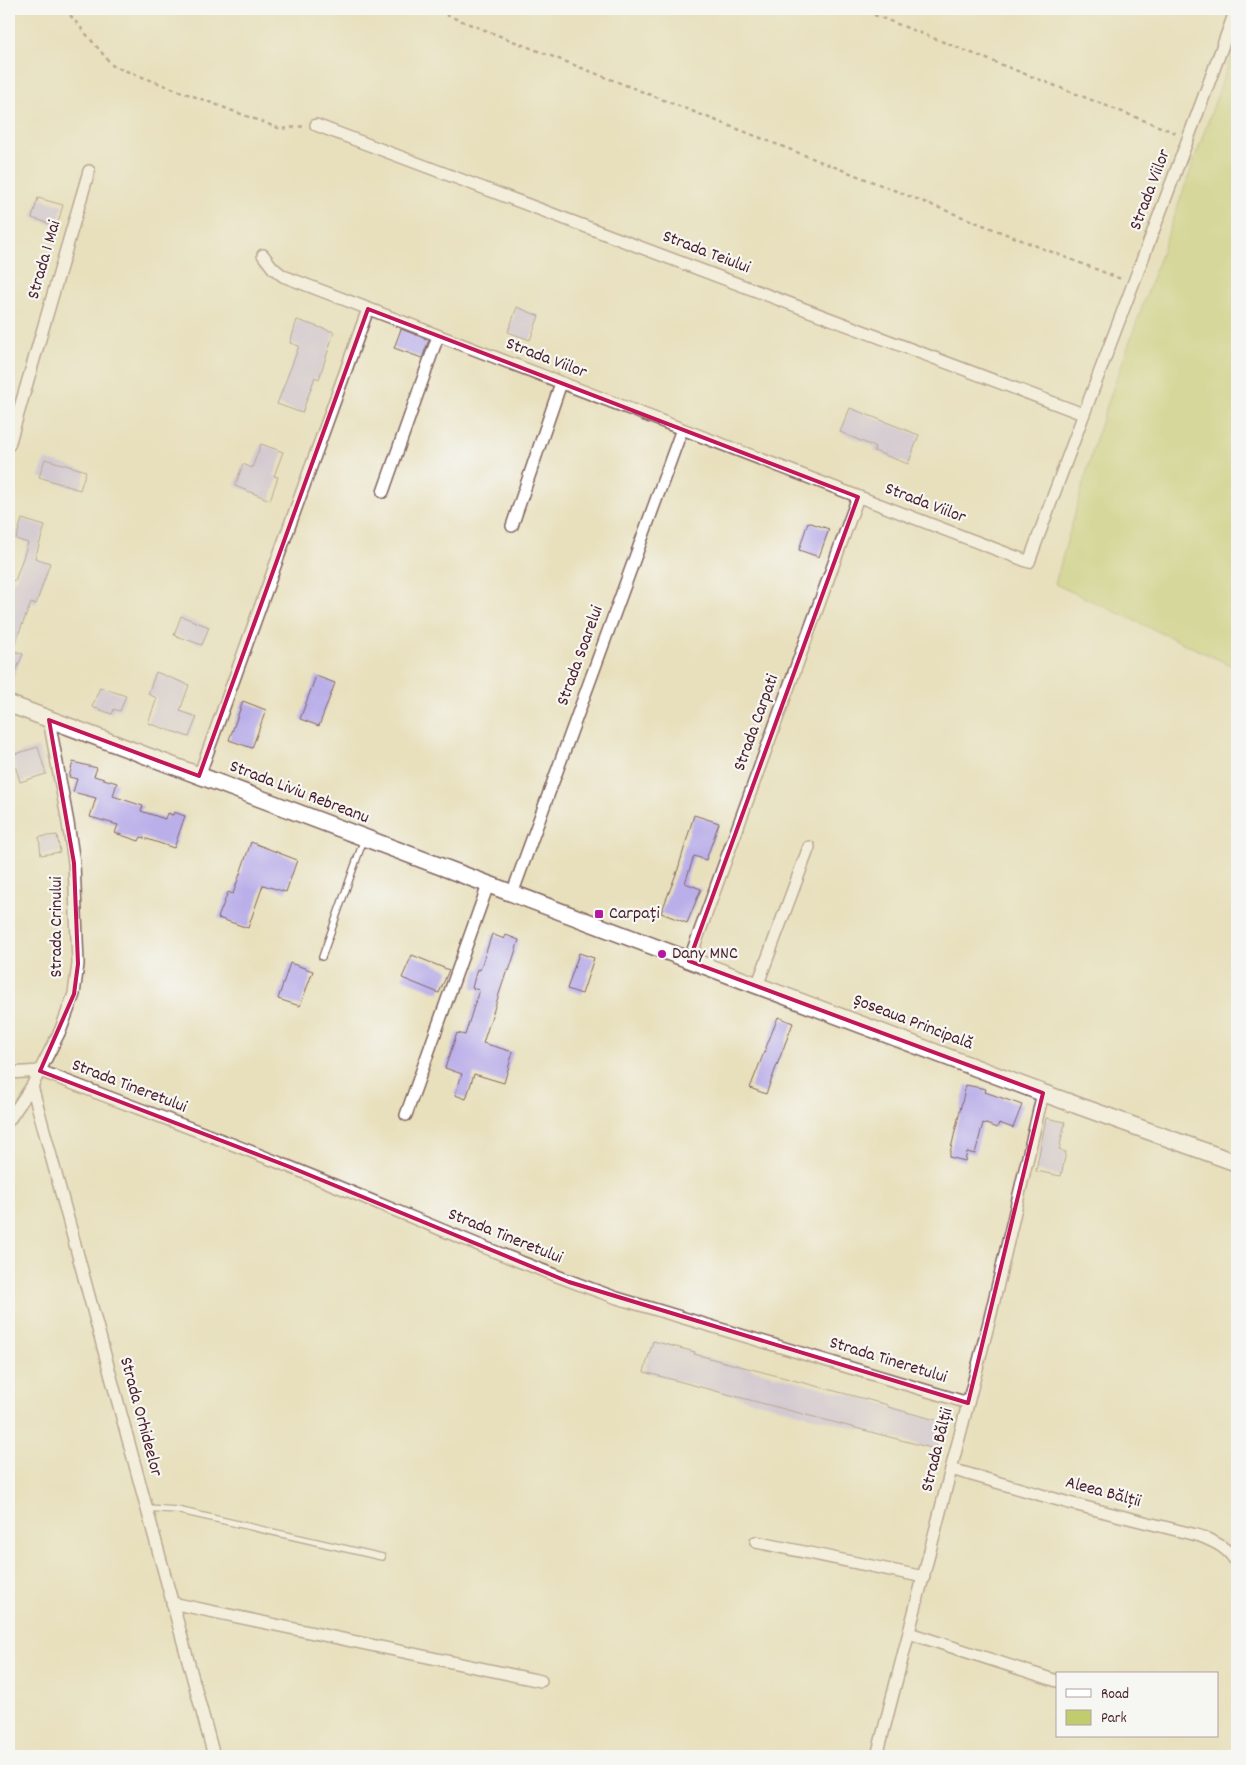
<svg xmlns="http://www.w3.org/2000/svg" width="1246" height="1765" font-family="Dekko,sans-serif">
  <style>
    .green { fill: #c0cd6f; stroke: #85764d }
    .building { fill: #baafe9 }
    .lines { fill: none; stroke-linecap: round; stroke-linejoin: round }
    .service-casing { stroke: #81635e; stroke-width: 8 }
    .minor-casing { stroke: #81635e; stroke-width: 14 }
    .secondary-casing { stroke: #81635e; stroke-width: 19 }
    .path { stroke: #81635e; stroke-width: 2.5; stroke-dasharray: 4 4; stroke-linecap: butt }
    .service { stroke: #fff; stroke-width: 5.5 }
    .minor { stroke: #fff; stroke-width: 11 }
    .secondary { stroke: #fff; stroke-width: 16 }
    .marked { fill: none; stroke: #c2185b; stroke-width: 4; stroke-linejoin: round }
    .poi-dot { fill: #b5179e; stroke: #f6f6f2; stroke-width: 2 }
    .labels { text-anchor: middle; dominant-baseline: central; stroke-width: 4.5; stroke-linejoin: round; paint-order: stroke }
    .street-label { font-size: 18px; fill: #4a1f2b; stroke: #f6f6f2 }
    .poi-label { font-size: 18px; fill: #4a1f2b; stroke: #f6f6f2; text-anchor: start }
  </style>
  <rect width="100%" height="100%" fill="#f6f6f2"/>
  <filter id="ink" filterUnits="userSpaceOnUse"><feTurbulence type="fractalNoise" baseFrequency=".02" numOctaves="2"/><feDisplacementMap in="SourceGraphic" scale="10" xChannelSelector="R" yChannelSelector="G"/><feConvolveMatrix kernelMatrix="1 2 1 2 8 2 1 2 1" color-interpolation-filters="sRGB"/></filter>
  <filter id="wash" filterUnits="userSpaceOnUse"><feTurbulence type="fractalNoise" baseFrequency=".0096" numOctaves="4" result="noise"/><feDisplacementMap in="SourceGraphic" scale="20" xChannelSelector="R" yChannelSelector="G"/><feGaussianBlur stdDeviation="1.12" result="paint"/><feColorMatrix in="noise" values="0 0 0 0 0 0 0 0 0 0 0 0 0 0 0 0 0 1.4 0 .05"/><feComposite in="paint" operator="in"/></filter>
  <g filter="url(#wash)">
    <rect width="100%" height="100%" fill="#e8e0bd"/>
    <path class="green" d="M1237 40V668L1055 584 1099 428Z"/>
    <g id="blocks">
      <path class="building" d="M38 198 63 205 57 226 32 218Z
        M517 307 539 316 530 340 508 332Z
        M297 320 334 332 319 379 315 377 302 413 277 404 299 346 290 343Z
        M401 329 429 340 422 358 394 348Z
        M850 408 919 435 908 464 874 451 875 447 840 432Z
        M261 444 283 452 274 476 278 477 270 500 235 486 243 464 252 468Z
        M45 459 86 471 80 490 39 477Z
        M22 519 45 526 35 558 50 563 36 604 31 603 12 650 23 654 9 688V579L15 581 28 543 16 539Z
        M808 522 829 529 819 557 799 550Z
        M181 616 209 627 202 645 174 635Z
        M156 672 189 685 180 711 197 717 189 737 148 723 157 698 148 694Z
        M316 676 335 683 319 726 300 719Z
        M100 687 126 696 120 711 114 709 112 714 92 707Z
        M243 701 266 710 252 748 229 740Z
        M38 747 46 774 20 782 12 755Z
        M73 762 97 768 94 776 117 783 113 796 143 806 141 811 165 819 167 813 173 815 174 812 185 816 174 848 141 837 139 841 115 833 118 825 90 817 96 798 73 792 77 779 69 777Z
        M694 815 719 823 706 860 694 856 685 883 701 889 687 923 661 913 678 869Z
        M57 835 60 852 41 855 39 837Z
        M251 842 297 860 286 892 263 885 248 928 218 918 228 892 233 894Z
        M492 934 504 939 506 935 519 940 509 971 507 970 483 1043 513 1052 504 1083 474 1074 466 1099 455 1095 462 1074 445 1068 457 1033 465 1035 479 990 472 988 477 969 480 970Z
        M579 953 594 958 582 994 567 989Z
        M412 955 449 970 439 993 402 978Z
        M290 963 313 971 300 1006 278 999Z
        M778 1017 793 1023 766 1094 750 1088Z
        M966 1085 986 1089 985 1092 1022 1105 1013 1128 999 1123 997 1128 983 1123 975 1154 967 1152 965 1161 949 1157Z
        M1046 1118 1065 1122 1059 1150 1066 1152 1061 1176 1036 1171Z
        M653 1341 695 1352 694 1354 888 1405V1407L943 1422 935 1449 644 1372Z"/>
    </g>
  </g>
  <g filter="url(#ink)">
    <use href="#blocks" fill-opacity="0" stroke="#81635e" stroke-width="1"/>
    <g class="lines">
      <defs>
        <path id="service" d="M322 957 364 839
          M147 1508 177 1510 382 1557"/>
        <path id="minor" d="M316 125 1083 414
          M263 255 273 268 283 276 1029 562C1096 377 1169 194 1236 9
          M9 445 89 171
          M383 492 438 336
          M512 526 561 383
          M199 776 368 309
          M512 894 682 429
          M689 961 858 497
          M757 986 809 847
          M9 1073 40 1071C123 1103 208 1134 290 1167 399 1211 506 1259 617 1298L968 1403
          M32 1086 214 1756
          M406 1115 488 885
          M9 1120 32 1086 61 1029 74 994 78 964 74 863 68 823 49 720
          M951 1469 1069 1503 1200 1536C1215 1542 1229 1548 1237 1564
          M756 1542 924 1577
          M172 1603 541 1681
          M909 1633 1057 1681
          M877 1756 989 1322 1043 1093"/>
        <path id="secondary" d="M9 704 1043 1093 1237 1163"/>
      </defs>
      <use href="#service" class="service-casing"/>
      <use href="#minor" class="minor-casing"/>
      <use href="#secondary" class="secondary-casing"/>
      <path class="path" d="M65 9 113 66 281 129 305 126
        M431 9 1121 279
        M859 9 1176 133"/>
      <use href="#service" class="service"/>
      <use href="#minor" class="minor"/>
      <use href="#secondary" class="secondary"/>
    </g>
  </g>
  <path d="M0 0H1246V1765H0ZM368 309 858 497 689 961 1043 1093 968 1403 569 1282 290 1167 40 1071 74 994 78 964 74 863 49 720 199 776Z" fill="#e8e0bd" fill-opacity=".55" fill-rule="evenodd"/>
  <path class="marked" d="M368 309 858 497 689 961 1043 1093 968 1403 569 1282 290 1167 40 1071 74 994 78 964 74 863 49 720 199 776Z"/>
  <g class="poi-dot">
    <rect x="594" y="909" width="10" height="10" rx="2.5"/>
    <circle cx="662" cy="954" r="5"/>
  </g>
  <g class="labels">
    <g class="street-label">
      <text transform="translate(1151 190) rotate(-69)">Strada Viilor</text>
      <text transform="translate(706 253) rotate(21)">Strada Teiului</text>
      <text transform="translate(45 260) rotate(-74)">Strada 1 Mai</text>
      <text transform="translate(546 359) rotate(21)">Strada Viilor</text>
      <text transform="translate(925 504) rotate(21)">Strada Viilor</text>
      <text transform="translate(581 656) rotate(-70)">Strada Soarelui</text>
      <text transform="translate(757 723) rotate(-70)">Strada Carpati</text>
      <text transform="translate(299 793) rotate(21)">Strada Liviu Rebreanu</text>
      <text transform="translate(57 927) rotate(-90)">Strada Crinului</text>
      <text transform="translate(913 1023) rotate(21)">Șoseaua Principală</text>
      <text transform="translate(129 1087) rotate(21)">Strada Tineretului</text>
      <text transform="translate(505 1237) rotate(22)">Strada Tineretului</text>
      <text transform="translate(888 1361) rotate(17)">Strada Tineretului</text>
      <text transform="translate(140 1417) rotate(75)">Strada Orhideelor</text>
      <text transform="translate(938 1450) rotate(-76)">Strada Bălții</text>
      <text transform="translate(1103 1493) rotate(15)">Aleea Bălții</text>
    </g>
    <g class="poi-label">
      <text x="609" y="914">Carpați</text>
      <text x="672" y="954">Dany MNC</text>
    </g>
  </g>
  <rect width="1246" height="1765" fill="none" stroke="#f6f6f2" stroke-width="30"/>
  <rect x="1056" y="1672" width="162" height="65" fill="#f6f6f2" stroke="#b1a0a2"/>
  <rect x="1066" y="1689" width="25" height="8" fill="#ffffff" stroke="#b1a0a2"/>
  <text x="1101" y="1698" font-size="15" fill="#4a1f2b">Road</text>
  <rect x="1066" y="1710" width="25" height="15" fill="#c0cd6f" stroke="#b1a0a2"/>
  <text x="1101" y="1722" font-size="15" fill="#4a1f2b">Park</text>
</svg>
